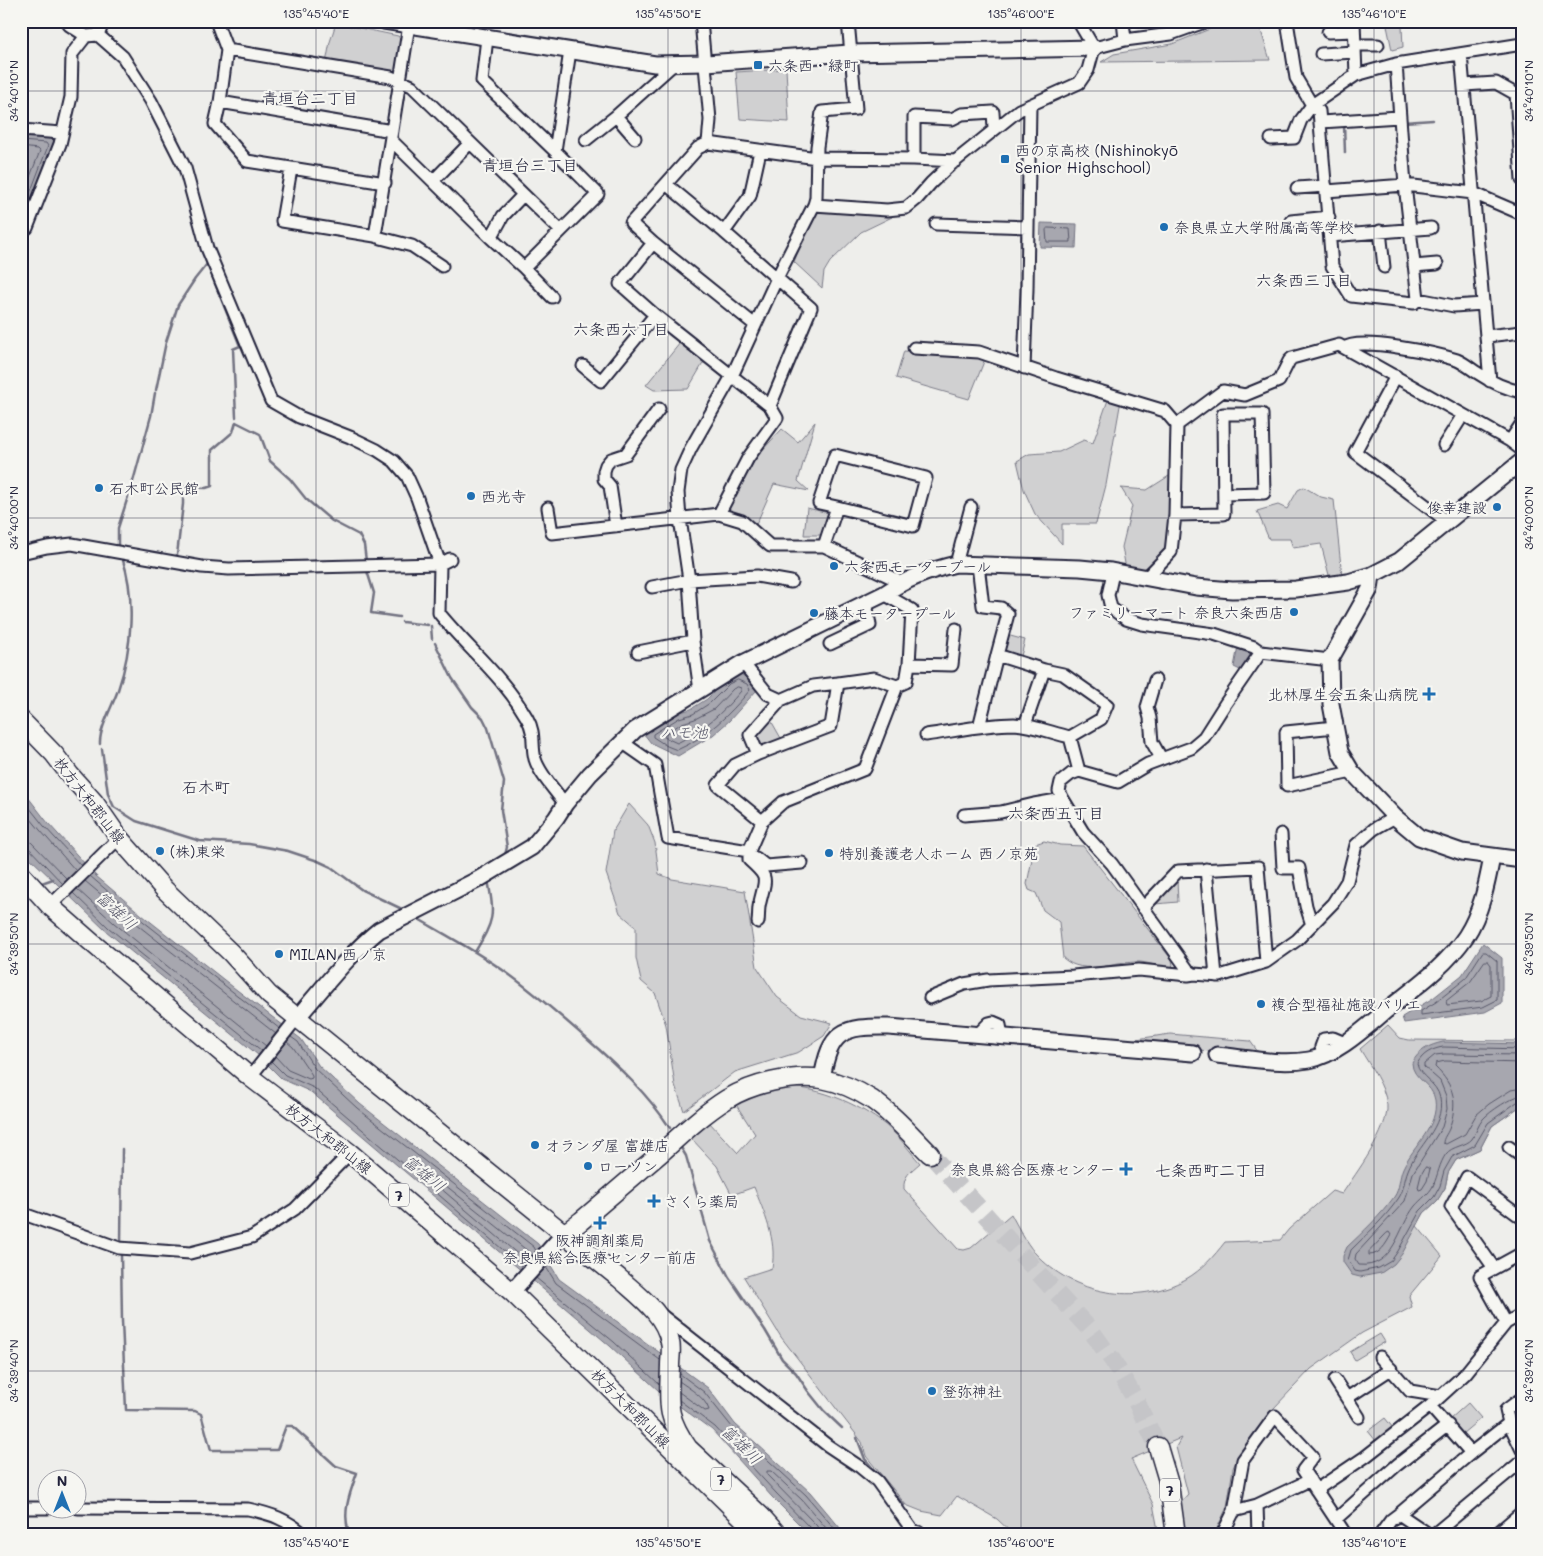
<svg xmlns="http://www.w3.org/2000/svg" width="1543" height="1556" font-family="Mali,'Klee One',sans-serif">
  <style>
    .green { fill: #d0d0d1; stroke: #797986 }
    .water { fill: #a7a7af; stroke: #727281 }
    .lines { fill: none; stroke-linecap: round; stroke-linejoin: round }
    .shore { stroke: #575769; stroke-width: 1 }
    .stream { stroke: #727281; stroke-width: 2.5 }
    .primary-tunnel { stroke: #c5c5c8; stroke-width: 18; stroke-dasharray: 18 9; stroke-linecap: butt }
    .street-casing { stroke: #22223b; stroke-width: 15 }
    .secondary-casing { stroke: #22223b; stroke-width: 19 }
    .primary-casing { stroke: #22223b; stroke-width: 21 }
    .street { stroke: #f6f6f2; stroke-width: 11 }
    .secondary { stroke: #f6f6f2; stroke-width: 15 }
    .primary { stroke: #f6f6f2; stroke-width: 18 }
    .ticks { fill: none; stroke: #22223b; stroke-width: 1; stroke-opacity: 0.45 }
    .poi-dot { fill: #1f6fb2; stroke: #f6f6f2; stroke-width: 2 }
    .labels { text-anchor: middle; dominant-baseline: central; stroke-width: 4.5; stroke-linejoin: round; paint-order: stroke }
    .shield { fill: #f6f6f2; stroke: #626272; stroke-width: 1 }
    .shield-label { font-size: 14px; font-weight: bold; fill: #22223b }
    .poi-label { font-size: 15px; fill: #22223b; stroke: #f6f6f2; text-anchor: start }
    .street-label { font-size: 15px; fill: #22223b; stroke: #f6f6f2 }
    .neighbourhood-label { font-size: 16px; fill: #22223b; stroke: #f6f6f2 }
    .water-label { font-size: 16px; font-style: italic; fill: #575769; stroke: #f6f6f2 }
    .neatline { fill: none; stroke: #22223b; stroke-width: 2 }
    .ticks-label { font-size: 12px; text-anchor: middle; fill: #22223b }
  </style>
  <rect width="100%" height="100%" fill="#eeeeeb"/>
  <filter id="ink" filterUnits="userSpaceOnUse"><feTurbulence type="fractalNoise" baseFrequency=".02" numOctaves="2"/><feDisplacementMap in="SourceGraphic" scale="10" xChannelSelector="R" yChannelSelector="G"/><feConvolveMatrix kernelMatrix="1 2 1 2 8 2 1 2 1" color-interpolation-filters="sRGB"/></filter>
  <g filter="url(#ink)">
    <path class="green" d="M1230 21H1258L1270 60 1101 62 1114 54 1172 44Z
      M1386 21H1432L1402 27 1403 47 1392 50Z
      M336 23 398 36 401 40 396 70 390 73 326 63 330 42Z
      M786 69 789 122 740 119 736 72Z
      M814 210 892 217 861 232 830 262 824 272 822 288 794 262Z
      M680 343 705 360 688 389 654 390 646 385Z
      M904 351 975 356 985 359 969 399 896 378Z
      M1109 397 1121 400 1106 485 1096 524H1062V544L1035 514 1024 490 1017 461 1029 454 1059 452 1084 440 1093 443Z
      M815 422 798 481 809 491 774 484 755 527 727 509 758 455 782 429 798 442Z
      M1172 474 1167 550 1140 572 1126 569 1122 547 1132 506 1121 488 1147 490Z
      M1304 487 1321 497 1334 500 1342 576 1330 579 1321 544 1293 548 1290 539H1269L1257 511 1278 505 1287 509 1298 490Z
      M807 508 829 513 824 535H804Z
      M1003 634 1025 640 1020 660 998 653Z
      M769 717 782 740 765 746 758 744 756 736Z
      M629 804 648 825 655 843 659 874 672 879 745 891 757 967 777 997 801 1015 832 1023 824 1036 799 1052 735 1072 684 1111 675 1085 666 1025 655 993 641 981 636 958V927L620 913 606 873 613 831Z
      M1044 841 1060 845 1083 846 1172 960 1173 965 1171 967C1161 968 1151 963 1140 962 1116 961 1084 977 1063 958L1059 922 1043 910 1036 893 1029 890 1027 884 1035 844Z
      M1177 879 1178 902 1155 904Z
      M1388 1025 1400 1038 1409 1040 1522 1041V1105L1492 1126 1480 1149 1456 1160 1448 1173 1445 1188 1437 1201 1424 1213 1417 1226 1442 1256 1409 1296 1412 1307 1362 1333 1311 1369 1274 1408 1238 1457 1233 1468 1227 1507 1214 1535H1184L1180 1503 1188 1494 1176 1447 1181 1438 1131 1459 1153 1504 1159 1535H1014L997 1519 957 1496 942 1515 921 1511 906 1505 866 1456 862 1442 781 1337 744 1277 772 1268C777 1239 764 1213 754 1187L732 1195 717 1166 691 1138 708 1121 738 1153 755 1134 735 1103C745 1099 756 1094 767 1090 803 1080 851 1100 880 1121 896 1132 908 1149 920 1163 910 1172 903 1176 904 1189L958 1249 964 1250 971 1248 1011 1214C1018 1227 1025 1241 1035 1253 1073 1295 1137 1306 1186 1279 1202 1270 1214 1256 1225 1242L1280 1240 1289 1229 1332 1191 1342 1194C1356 1173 1389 1130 1387 1105 1385 1086 1370 1066 1360 1049Z
      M1170 1034 1250 1041 1261 1056 1116 1042Z
      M1380 1334 1385 1342 1355 1360 1350 1352Z
      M1468 1403 1481 1418 1462 1434 1449 1420Z
      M1385 1418 1393 1428 1376 1441 1368 1431Z"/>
    <path class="water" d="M21 136 52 139 55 142 25 220 21 222Z
      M1041 223 1077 224 1076 248 1040 247Z
      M1238 646 1250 650 1251 656 1242 671 1234 667Z
      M739 673 750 680 757 690 729 721 713 735 678 756 651 743 644 734 677 713 691 709 707 699 726 680Z
      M21 788 48 823 96 876 142 915 233 987 301 1039 319 1066 360 1104 538 1244 559 1279 708 1388 735 1424 810 1492 846 1535H810L772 1497 712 1430 659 1391 610 1346 311 1092 282 1079 258 1055 106 931 29 857 21 847Z
      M1483 943 1502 958V1003L1485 1012 1404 1023 1402 1017 1433 998 1462 975Z
      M1443 1042 1522 1044V1105L1492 1126 1480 1149 1456 1160 1448 1173 1445 1188 1437 1201 1424 1213 1402 1254 1394 1264 1381 1273 1360 1277 1352 1275 1343 1262V1256L1347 1247C1363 1232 1381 1215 1394 1197 1400 1189 1399 1177 1403 1168 1413 1146 1439 1126 1435 1100 1433 1084 1412 1079 1412 1063 1419 1050 1429 1045 1443 1042Z"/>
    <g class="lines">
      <path class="shore" d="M21 141 46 143 48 146 21 217
        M21 147 38 149 40 151 21 200
        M1048 228 1070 229 1071 242H1047L1046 230Z
        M738 680 747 684 750 690C729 715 707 737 677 750L667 746 653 737V734L679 718 693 714 710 703 729 684Z
        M738 687 741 688V691C723 712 703 731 677 743L664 737 665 734 682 723 695 719 714 709 733 689Z
        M21 797 44 826 81 866
        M21 807 40 830 76 871
        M21 838 31 842 67 879
        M21 845 27 846 63 884
        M90 876 139 918 280 1029
        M85 881 135 923 276 1034
        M77 889 114 923 266 1046
        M73 893 109 928 262 1051
        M1483 952H1486L1497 961V1000L1483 1007 1421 1015V1011L1436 1002 1465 979Z
        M1485 961H1488L1491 965V996L1481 1001 1447 1005 1446 1001 1470 982Z
        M291 1037 298 1042 315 1069 357 1108 534 1247 536 1251
        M1522 1049 1443 1047C1432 1049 1423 1053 1417 1064 1419 1077 1437 1082 1440 1098 1445 1127 1417 1146 1408 1170 1404 1180 1404 1191 1398 1199 1385 1218 1367 1234 1351 1250L1348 1260 1355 1271 1360 1272 1379 1268 1391 1261 1398 1251 1420 1211 1434 1197 1440 1186 1444 1171 1452 1157 1475 1145 1488 1123 1517 1102H1522
        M1522 1055 1444 1054 1435 1055 1424 1064V1067L1440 1081 1446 1096 1447 1109 1442 1127 1413 1173 1405 1201 1356 1254 1355 1259 1359 1265C1394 1269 1398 1227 1415 1206 1421 1199 1429 1194 1433 1186 1438 1175 1439 1164 1446 1154 1452 1146 1466 1146 1472 1139 1476 1133 1478 1125 1483 1119 1489 1112 1513 1096 1522 1095
        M275 1056 288 1070 309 1079 312 1078V1075L293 1047 287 1042
        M271 1061 285 1075 314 1088 523 1267
        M1522 1063 1445 1061 1436 1063 1435 1067C1455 1086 1458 1103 1449 1129 1447 1134 1443 1138 1443 1143L1446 1144 1465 1134 1476 1115 1489 1104 1511 1090 1522 1088
        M1426 1167 1430 1169 1427 1181 1422 1189 1419 1190 1418 1187 1421 1175Z
        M1387 1233 1389 1232 1391 1235C1386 1244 1380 1255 1369 1255V1252Z
        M527 1262 432 1181V1178L435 1177 529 1252 532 1256
        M546 1267 556 1283 660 1360
        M536 1278 614 1342 659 1384
        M680 1374 704 1392 732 1427 806 1495 840 1535
        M679 1392 705 1411 709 1410C705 1397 690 1389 679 1381
        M679 1400 715 1427 776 1493 811 1529 813 1535
        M819 1535 817 1526 767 1475V1471H771L802 1500 832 1535"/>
      <path class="stream" d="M1404 122 1433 120
        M1344 124 1345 153
        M214 281 240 346 233 349 236 417
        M156 390 166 342 178 305 195 279 207 264 206 261
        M236 422 260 434 270 461 290 479 306 499 332 521 359 535 364 545 366 561
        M118 548V528L134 478 151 416 155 393
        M177 555 183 504V487L206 488 212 486V450L233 432 236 422
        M367 571 374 593 371 613 399 617
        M402 622 428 625
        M431 626 432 639
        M435 643 452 678 472 707 483 718 488 728 504 782 501 810 507 847 505 855
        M100 744C99 729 113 705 118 690 132 649 136 598 122 557
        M102 749 108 794 114 807 136 821 200 841 249 844 288 851 318 861 331 867 362 890 404 910
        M39 884 53 879
        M415 917C446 935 478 952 507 973 535 993 561 1016 587 1039 618 1066 647 1093 670 1128
        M475 952C494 920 495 917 488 880
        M680 1146 686 1156 710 1241 729 1277 765 1330 782 1359 796 1373 808 1391 824 1411 842 1428
        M121 1245 122 1149
        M121 1253 122 1321 126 1410 195 1411 201 1414 211 1450H277L286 1426H292L336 1466 357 1473C350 1492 341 1515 350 1535
        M857 1438 865 1459 904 1505"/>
      <path class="primary-tunnel" d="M930 1154 1092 1332 1113 1361 1134 1397 1158 1447"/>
      <defs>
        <path id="street" d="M68 21 69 25 86 36
          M216 21 227 50 220 102 215 124 247 161 385 183
          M701 21 710 120 708 143 698 148 631 223 653 243 755 325
          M1123 21 1125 40
          M1287 21 1296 78 1312 105 1356 75 1396 64 1522 44
          M1354 21 1356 75
          M1328 32 1354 31
          M98 35 104 21
          M487 38 482 81 555 151 598 194 524 268
          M1355 45H1378
          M1094 48 1125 40 1171 34 1207 21
          M227 50 391 77 412 86 561 231
          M1321 54 1355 52
          M1461 54 1490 381
          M1396 64 1405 185 1418 299
          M1464 85 1496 83 1521 97
          M1516 94 1522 180
          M220 102 392 131
          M616 116 635 138
          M1321 122 1399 117
          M21 130 62 133
          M1271 139 1294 138 1301 120 1312 105 1319 111 1332 266 1351 296 1414 303 1418 299 1454 306 1483 304
          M391 140 491 238 524 268 552 297
          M586 140 616 116 675 63
          M708 143 817 158 914 159 956 161
          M555 151 570 51
          M914 159V117L952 119 962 114 993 112 994 128
          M291 169 282 221 375 236 381 238 412 246 442 266
          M434 180 470 143
          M666 184 724 232 811 308 770 406
          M1297 188 1326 186
          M1326 191 1405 185 1473 193 1522 214
          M814 205 887 210 906 208 917 199 931 183 948 167 1019 110 1079 83 1088 70 1094 48 1078 21
          M1291 221 1329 217
          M936 224 1028 227
          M21 231 27 228 60 144 71 97 72 54 86 36 98 35 123 57 151 101 185 168 207 248 271 401 299 417 350 437 377 450 394 461 407 476 417 498 440 564 439 613C469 650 503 676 527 718 536 734 531 744 535 759 540 775 555 790 565 804
          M1380 231 1384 267
          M724 232 750 196 760 151
          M375 236 409 25
          M1330 236 1431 228
          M491 238 503 216 523 195
          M1414 266 1437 264
          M1487 336 1522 332
          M914 348 979 352 1056 378 1165 411 1177 425 1175 515 1171 552 1146 578
          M1345 348C1358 336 1438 354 1457 360 1464 363 1470 368 1476 372 1491 382 1505 389 1522 392
          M583 366 601 381 655 315
          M1024 368 1027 289 1030 105
          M1396 376 1355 452 1448 522
          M1177 425 1223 391 1245 395 1279 381 1289 361 1292 358 1339 345 1510 441 1522 450
          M1510 441 1522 423
          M1444 445 1463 415
          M548 508 552 533 719 514 748 458 777 418 770 406 655 315 620 284 653 243
          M719 514 742 521 770 546H824L901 582
          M1175 515 1224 514 1223 414H1262L1264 493 1224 494
          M616 526 610 486 604 479V471L606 465 611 459 626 454 659 409
          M824 546 837 507 819 503 835 455 926 478 913 526 837 507
          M21 553 47 547 72 544 202 567 229 569 440 564 450 559
          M956 564 971 507
          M978 565 983 606 1001 608 1008 614 997 655
          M1111 571 1112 577 1108 595 1111 608 1126 619 1142 624 1214 634 1254 647 1261 652 1330 660
          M652 587 689 580 757 576 791 582
          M884 594 912 610 909 664 906 682 897 686
          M830 644 870 625 866 603
          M638 652 693 641
          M743 663 768 694 781 700 750 735 758 754 735 765 718 785 762 821 783 802 865 769 897 686 874 678 838 683 831 726 758 754
          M909 664 952 665 956 629
          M1044 670 1063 674 1107 705 1101 719 1070 737
          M1155 680 1147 707 1150 718 1152 742 1161 758
          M700 691 693 641 689 580 680 519 678 492 681 470 691 448 732 376 777 278 814 205 816 198 817 147 822 112 856 109 848 21
          M781 700 813 686 838 683
          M979 727 997 655 1044 670 1025 725
          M1335 727 1286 732 1287 786 1352 772
          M926 735C955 731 985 724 1014 724 1033 725 1052 733 1070 737L1079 771 1118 782 1148 764 1191 748 1204 737 1225 704 1261 652
          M622 742 655 765 668 838 749 851 762 821
          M1079 771 1071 774 1061 782 1059 791 1063 799 1083 832 1112 864 1188 970 1194 974 1220 976 1266 962 1297 940 1333 903 1347 881 1356 845 1374 829 1395 817
          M964 815 1001 812 1034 804 1063 799
          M1281 834 1283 868H1299L1306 906 1312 925
          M749 851V860C769 878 766 877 760 902 758 908 759 916 758 922
          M756 858 766 866 802 863
          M1206 869 1216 976
          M50 906 119 838
          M1143 908 1178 871 1258 867 1266 962
          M930 998 964 984 988 980 1073 976 1139 970 1188 975 1194 974
          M977 1035 989 1023 993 1022 1000 1025 1002 1036
          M1323 1055 1321 1047 1324 1039 1333 1038 1345 1043
          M250 1077 297 1018
          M1509 1147 1522 1157
          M21 1213 119 1248 190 1253 252 1237 295 1209 350 1153
          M1494 1268 1451 1207 1467 1177 1522 1218
          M660 1314 827 1445 860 1467 877 1481 915 1534
          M1506 1323 1480 1276 1522 1253
          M1380 1357 1410 1391 1441 1396
          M1335 1380 1359 1417
          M1347 1398 1391 1369
          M1522 1398 1506 1410 1509 1423 1522 1450
          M1430 1406 1471 1453
          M1316 1490 1365 1457 1430 1406 1465 1374 1506 1323 1522 1314
          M1257 1505 1258 1535
          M21 1508H48
          M78 1508 248 1509C272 1514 286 1519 305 1535
          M1234 1511 1257 1505 1310 1480
          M1399 1514 1430 1535
          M1336 1519 1397 1465 1448 1425
          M1222 1535 1234 1511 1243 1460 1275 1416 1313 1457 1303 1470 1346 1535
          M1380 1535 1391 1520 1399 1514 1471 1453 1509 1423
          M1433 1535 1522 1461
          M1495 1535 1522 1512"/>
        <path id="secondary" d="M384 21 655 64 706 63 850 53 1094 48
          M1372 575 1370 589 1330 660 1331 704 1340 752 1352 772 1395 817 1419 837 1462 852 1522 860
          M297 1018C323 988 348 955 379 930L479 879 532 847 556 818 565 804 590 774 635 730 743 663 884 594C906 579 930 570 956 564L1080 568 1111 571 1196 587 1232 590 1296 589 1348 582 1372 575 1399 561 1522 461
          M1217 1055C1247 1058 1279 1065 1309 1060 1337 1055 1366 1027 1388 1009 1416 987 1446 966 1466 936 1481 913 1487 884 1492 857
          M822 1079C830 1031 842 1026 889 1027L1193 1053
          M513 1293 516 1287 564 1234"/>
        <path id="primary" d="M21 720 54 754 70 775 94 802 119 838 164 889 231 953 269 995 619 1278C639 1296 665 1314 670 1342 672 1349 670 1358 670 1365 669 1404 665 1415 688 1448L761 1516 778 1535
          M21 874 50 906 90 941 250 1077 350 1153 513 1293 760 1535
          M564 1234 581 1221C608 1198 635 1175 662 1152 683 1133 703 1114 727 1099 752 1084 792 1074 822 1079 838 1082 857 1090 871 1099 893 1114 911 1135 930 1154
          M1158 1447 1169 1484 1176 1535
          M914 1535H917"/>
      </defs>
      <use href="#street" class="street-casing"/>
      <use href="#secondary" class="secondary-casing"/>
      <use href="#primary" class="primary-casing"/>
      <use href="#street" class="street"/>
      <use href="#secondary" class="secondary"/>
      <use href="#primary" class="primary"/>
    </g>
  </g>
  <path class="ticks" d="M316 21V1535M668 21V1535M1021 21V1535M1374 21V1535M21 91H1522M21 518H1522M21 944H1522M21 1371H1522"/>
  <g class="poi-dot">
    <rect x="753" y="60" width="10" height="10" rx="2.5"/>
    <rect x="1000" y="154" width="10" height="10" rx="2.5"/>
    <circle cx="1164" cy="227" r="5"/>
    <circle cx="99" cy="488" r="5"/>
    <circle cx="471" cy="496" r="5"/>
    <circle cx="1497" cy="507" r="5"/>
    <circle cx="834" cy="566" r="5"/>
    <circle cx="1294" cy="612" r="5"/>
    <circle cx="814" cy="613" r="5"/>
    <path d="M1426.5 686.5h5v5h5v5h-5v5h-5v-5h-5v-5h5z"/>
    <circle cx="160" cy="851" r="5"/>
    <circle cx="829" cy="853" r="5"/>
    <circle cx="279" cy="954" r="5"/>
    <circle cx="1261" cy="1004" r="5"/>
    <circle cx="535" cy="1145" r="5"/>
    <circle cx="588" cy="1166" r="5"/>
    <path d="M1123.5 1161.5h5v5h5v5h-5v5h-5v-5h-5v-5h5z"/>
    <path d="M651.5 1193.5h5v5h5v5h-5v5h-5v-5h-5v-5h5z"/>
    <path d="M597.5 1215.5h5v5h5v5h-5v5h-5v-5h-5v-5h5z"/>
    <circle cx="932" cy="1391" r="5"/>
  </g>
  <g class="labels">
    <g class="shield">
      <rect x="389" y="1183.5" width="20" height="23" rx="4"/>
      <rect x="711" y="1467.5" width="20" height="23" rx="4"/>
      <rect x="1160" y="1478.5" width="20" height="23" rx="4"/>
    </g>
    <g class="shield-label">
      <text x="399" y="1195">7</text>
      <text x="721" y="1479">7</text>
      <text x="1170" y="1490">7</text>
    </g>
    <g class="poi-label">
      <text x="768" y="65">六条西・緑町</text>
      <text x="1015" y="150">西の京高校 (Nishinokyō<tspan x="1015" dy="17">Senior Highschool)</tspan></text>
      <text x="1174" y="227">奈良県立大学附属高等学校</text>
      <text x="109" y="488">石木町公民館</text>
      <text x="481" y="496">西光寺</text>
      <text x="1487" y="507" text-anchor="end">俊幸建設</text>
      <text x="844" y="566">六条西モータープール</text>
      <text x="1284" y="612" text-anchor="end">ファミリーマート 奈良六条西店</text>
      <text x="824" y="613">藤本モータープール</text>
      <text x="1418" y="694" text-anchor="end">北林厚生会五条山病院</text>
      <text x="170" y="851">(株)東栄</text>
      <text x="839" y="853">特別養護老人ホーム 西ノ京苑</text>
      <text x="289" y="954">MILAN 西ノ京</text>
      <text x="1271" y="1004">複合型福祉施設バリエ</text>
      <text x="545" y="1145">オランダ屋 富雄店</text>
      <text x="598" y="1166">ローソン</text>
      <text x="1115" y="1169" text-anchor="end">奈良県総合医療センター</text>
      <text x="664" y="1201">さくら薬局</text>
      <text x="600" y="1240" text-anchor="middle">阪神調剤薬局<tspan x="600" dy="17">奈良県総合医療センター前店</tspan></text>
      <text x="942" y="1391">登弥神社</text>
    </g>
    <g class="street-label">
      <text transform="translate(90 800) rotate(52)">枚方大和郡山線</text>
      <text transform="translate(329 1138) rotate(38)">枚方大和郡山線</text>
      <text transform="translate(631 1408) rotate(45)">枚方大和郡山線</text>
    </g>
    <g class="neighbourhood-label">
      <text x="310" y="97">青垣台二丁目</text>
      <text x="530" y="164">青垣台三丁目</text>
      <text x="1304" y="279">六条西三丁目</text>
      <text x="621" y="328">六条西六丁目</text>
      <text x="206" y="786">石木町</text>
      <text x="1056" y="812">六条西五丁目</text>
      <text x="1211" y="1169">七条西町二丁目</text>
    </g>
    <g class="water-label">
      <text x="684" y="731">ハモ池</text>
      <text transform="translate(117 910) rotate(43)">富雄川</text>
      <text transform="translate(425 1173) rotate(39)">富雄川</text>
      <text transform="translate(742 1444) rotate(44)">富雄川</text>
    </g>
  </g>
  <rect width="1543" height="1556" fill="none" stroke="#f6f6f2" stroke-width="55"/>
  <g transform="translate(62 1494)"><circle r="24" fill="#f6f6f2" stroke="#a1a1a9"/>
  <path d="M0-4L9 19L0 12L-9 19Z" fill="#1f6fb2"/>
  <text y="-8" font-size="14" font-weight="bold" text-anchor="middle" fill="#22223b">N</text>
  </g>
  <rect x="28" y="28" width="1488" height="1500" class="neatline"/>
  <g class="ticks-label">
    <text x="316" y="18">135°45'40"E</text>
    <text x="668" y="18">135°45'50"E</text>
    <text x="1021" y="18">135°46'00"E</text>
    <text x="1374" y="18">135°46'10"E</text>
    <text transform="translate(14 91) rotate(-90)" y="4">34°40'10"N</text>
    <text transform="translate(1529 91) rotate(-90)" y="4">34°40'10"N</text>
    <text transform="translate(14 518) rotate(-90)" y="4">34°40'00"N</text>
    <text transform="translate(1529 518) rotate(-90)" y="4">34°40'00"N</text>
    <text transform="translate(14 944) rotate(-90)" y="4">34°39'50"N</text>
    <text transform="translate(1529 944) rotate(-90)" y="4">34°39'50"N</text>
    <text transform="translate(14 1371) rotate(-90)" y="4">34°39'40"N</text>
    <text transform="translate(1529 1371) rotate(-90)" y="4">34°39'40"N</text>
    <text x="316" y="1547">135°45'40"E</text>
    <text x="668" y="1547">135°45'50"E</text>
    <text x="1021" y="1547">135°46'00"E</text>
    <text x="1374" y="1547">135°46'10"E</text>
  </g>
</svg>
